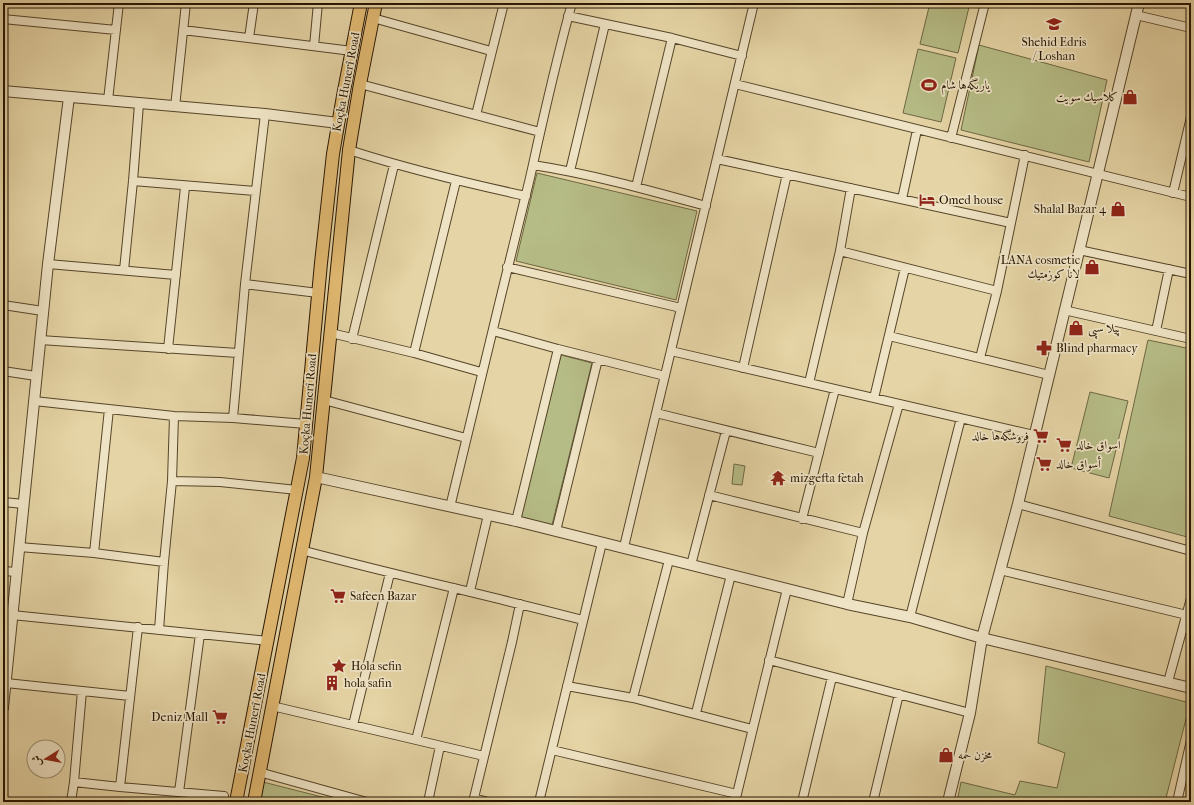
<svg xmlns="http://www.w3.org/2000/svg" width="1194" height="805" font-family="'IM FELL French Canon',Amiri,serif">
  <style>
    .green { fill: #b6bc86; stroke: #6e6843 }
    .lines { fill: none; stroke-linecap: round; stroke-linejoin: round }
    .minor-casing { stroke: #564529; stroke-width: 10 }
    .tertiary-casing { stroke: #564529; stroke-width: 12 }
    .primary-casing { stroke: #271500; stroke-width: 14 }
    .minor { stroke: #eee3c4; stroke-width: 8 }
    .tertiary { stroke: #eee3c4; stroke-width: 10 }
    .primary { stroke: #e2ba72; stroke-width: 12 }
    .labels { text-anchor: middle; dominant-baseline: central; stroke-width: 3.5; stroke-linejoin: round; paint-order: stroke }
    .poi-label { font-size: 12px; fill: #271500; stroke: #eee3c4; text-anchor: start }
    .street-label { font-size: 12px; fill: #271500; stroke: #eee3c4 }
  </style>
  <rect width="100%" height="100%" fill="#e5d4a5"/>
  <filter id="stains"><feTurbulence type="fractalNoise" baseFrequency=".005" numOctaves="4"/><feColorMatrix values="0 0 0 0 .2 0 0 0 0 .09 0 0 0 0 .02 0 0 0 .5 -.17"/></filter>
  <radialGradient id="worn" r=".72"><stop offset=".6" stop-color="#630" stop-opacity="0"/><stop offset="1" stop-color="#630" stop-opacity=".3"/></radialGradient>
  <path class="green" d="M930 3H970L958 53 920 44Z
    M979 45 1107 80 1089 162 961 130Z
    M918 49 956 58 941 122 903 113Z
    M537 173 697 211 676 300 516 261Z
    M1148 340 1191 349V538L1109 516Z
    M561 355 592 363 552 525 521 517Z
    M1090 392 1128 401 1109 478 1071 468Z
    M734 464 745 466 742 485 732 484Z
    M1046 666 1190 703 1165 802H957L961 782 1015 795 1020 781 1057 788 1065 753 1038 743Z
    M263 782 342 802H259Z"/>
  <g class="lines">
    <defs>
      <path id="minor" d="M3 6V3
        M1136 15 1191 28
        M568 16 672 38 742 56
        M373 18 491 51
        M3 19 116 30
        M183 30 352 51
        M249 38 254 3
        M314 46 318 3
        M360 84 540 132
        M735 84 1191 197
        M108 100 119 3
        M175 107 186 3
        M476 115 504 3
        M951 138 985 3
        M349 150C408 169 466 183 526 196
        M717 159 1011 223
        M533 165C591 174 648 190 706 206
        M570 171 605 24
        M133 181 255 191
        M636 187 672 38
        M1173 193 1191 117
        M902 199 917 130
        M1079 250 1191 274
        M840 251 997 291
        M48 264 176 275
        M507 267 681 308
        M124 270 133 181 139 104
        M245 284 318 293
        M3 305 43 311
        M1064 310 1191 339
        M493 331 558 349 665 376
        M1156 331 1169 269
        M331 333 414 353 481 372
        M889 336 1049 375
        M352 339 394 165
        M40 340 238 353
        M168 349 185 187
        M671 351 1034 435
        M414 353 456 181
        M980 358 997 291 1025 155
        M743 368 787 174
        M3 371 36 376
        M809 383 840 251 851 188
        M874 398 905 268
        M324 400 466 438
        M34 401 174 416 233 418 306 424
        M109 409 94 553 164 562 159 630
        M656 413 819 453
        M174 416 172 481 220 482 297 490
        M233 418 245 284 265 114
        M709 495 863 533
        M3 502 24 504
        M1018 504 1191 551
        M450 507C474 404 500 301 525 198 531 176 535 154 540 133 550 89 560 46 572 3
        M802 519 835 389
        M516 521 558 349
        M556 531 598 359
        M19 547 94 553
        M624 547 754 3
        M301 550C395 575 490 596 583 620
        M164 562 172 481
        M691 565 726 431
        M1000 570 1191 616
        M3 571 17 572
        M470 591 488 515
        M847 604 863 533 899 404
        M12 615 268 641
        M910 617 961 418
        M769 660 970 713
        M1168 682 1191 598
        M6 683 130 696
        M567 686 633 698 752 729
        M633 698 669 560
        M272 706 484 756
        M696 713 731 575
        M353 725 390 573
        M416 740 454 588
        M552 750 737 794
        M259 772 367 802
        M74 782 82 691
        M120 787 224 796
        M179 792 200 634
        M474 798 488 802
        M71 802 74 782 120 787 138 627
        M428 802 440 746
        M473 802 512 642 520 604
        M539 802 602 543
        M735 802 787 589
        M802 802 832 677
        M873 802 899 694
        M1177 802 1191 740"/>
      <path id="tertiary" d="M3 91 265 114 338 123
        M316 477 516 521 847 604 910 617 982 638 1191 688
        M3 708 48 264 69 97
        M948 802 970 713 982 638 1018 504 1139 3"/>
      <path id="primary" d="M236 802 303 458 321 263 333 154 343 96 361 3
        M254 802 316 477 349 150 360 84 376 3"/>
    </defs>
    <use href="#minor" class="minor-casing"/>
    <use href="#tertiary" class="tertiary-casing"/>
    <use href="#primary" class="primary-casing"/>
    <use href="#minor" class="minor"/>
    <use href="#tertiary" class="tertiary"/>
    <use href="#primary" class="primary"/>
  </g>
  <defs>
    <symbol id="school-bare" viewBox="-9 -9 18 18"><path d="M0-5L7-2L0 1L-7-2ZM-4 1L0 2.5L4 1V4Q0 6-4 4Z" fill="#8f2418" stroke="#eee3c4" stroke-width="2.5" paint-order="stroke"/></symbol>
    <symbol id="stadium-bare" viewBox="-9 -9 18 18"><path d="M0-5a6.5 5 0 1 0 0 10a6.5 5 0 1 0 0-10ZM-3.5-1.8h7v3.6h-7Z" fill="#8f2418" stroke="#eee3c4" stroke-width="2.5" paint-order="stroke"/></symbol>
    <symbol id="shop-bare" viewBox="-9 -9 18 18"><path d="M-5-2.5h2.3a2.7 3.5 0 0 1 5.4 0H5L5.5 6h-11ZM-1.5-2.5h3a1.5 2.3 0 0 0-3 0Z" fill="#8f2418" stroke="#eee3c4" stroke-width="2.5" paint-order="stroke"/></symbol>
    <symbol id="hotel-bare" viewBox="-9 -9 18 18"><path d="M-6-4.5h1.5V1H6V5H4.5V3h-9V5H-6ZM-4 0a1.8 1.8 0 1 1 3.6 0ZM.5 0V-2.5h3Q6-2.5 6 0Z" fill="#8f2418" stroke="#eee3c4" stroke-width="2.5" paint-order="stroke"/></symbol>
    <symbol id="pharmacy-bare" viewBox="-9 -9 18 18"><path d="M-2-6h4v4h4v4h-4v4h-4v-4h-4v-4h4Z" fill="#8f2418" stroke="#eee3c4" stroke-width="2.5" paint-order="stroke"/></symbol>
    <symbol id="supermarket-bare" viewBox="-9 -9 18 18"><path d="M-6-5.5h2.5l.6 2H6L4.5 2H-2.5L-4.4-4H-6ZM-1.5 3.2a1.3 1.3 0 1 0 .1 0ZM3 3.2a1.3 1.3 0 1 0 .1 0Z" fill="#8f2418" stroke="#eee3c4" stroke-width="2.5" paint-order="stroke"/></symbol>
    <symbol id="temple-bare" viewBox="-9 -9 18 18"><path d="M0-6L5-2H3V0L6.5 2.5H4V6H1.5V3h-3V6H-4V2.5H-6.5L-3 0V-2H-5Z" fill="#8f2418" stroke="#eee3c4" stroke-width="2.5" paint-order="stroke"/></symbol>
    <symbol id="sight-bare" viewBox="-9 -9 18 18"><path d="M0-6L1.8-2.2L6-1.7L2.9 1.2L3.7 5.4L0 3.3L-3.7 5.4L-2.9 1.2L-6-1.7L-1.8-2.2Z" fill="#8f2418" stroke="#eee3c4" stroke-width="2.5" paint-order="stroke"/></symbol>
    <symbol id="building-bare" viewBox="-9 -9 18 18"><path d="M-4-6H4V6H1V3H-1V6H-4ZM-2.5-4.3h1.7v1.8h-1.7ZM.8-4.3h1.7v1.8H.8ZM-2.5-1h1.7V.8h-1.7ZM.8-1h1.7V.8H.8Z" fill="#8f2418" stroke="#eee3c4" stroke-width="2.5" paint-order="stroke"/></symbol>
  </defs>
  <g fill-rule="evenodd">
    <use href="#school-bare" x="1043" y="13" width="22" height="22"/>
    <use href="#stadium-bare" x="918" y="74" width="22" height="22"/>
    <use href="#shop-bare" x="1119" y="86" width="22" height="22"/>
    <use href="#hotel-bare" x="916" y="189" width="22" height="22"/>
    <use href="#shop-bare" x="1107" y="198" width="22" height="22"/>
    <use href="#shop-bare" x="1081" y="256" width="22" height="22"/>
    <use href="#shop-bare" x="1065" y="317" width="22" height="22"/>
    <use href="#pharmacy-bare" x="1033" y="337" width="22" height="22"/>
    <use href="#supermarket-bare" x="1030" y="425" width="22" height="22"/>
    <use href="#supermarket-bare" x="1053" y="434" width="22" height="22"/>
    <use href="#supermarket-bare" x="1033" y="453" width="22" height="22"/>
    <use href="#temple-bare" x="767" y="467" width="22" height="22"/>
    <use href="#supermarket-bare" x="327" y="585" width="22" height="22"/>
    <use href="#sight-bare" x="328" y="655" width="22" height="22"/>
    <use href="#building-bare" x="321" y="672" width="22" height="22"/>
    <use href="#supermarket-bare" x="209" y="706" width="22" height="22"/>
    <use href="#shop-bare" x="935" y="744" width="22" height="22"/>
  </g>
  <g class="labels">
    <g class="poi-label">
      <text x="1054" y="42" text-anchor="middle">Shehid Edris<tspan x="1054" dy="14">/ Loshan</tspan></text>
      <text x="941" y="85">ياريگه‌ها شام</text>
      <text x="1118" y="97" text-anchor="end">كلاسيك سويت</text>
      <text x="939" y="200">Omed house</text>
      <text x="1106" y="209" text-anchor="end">Shalal Bazar 4</text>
      <text x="1080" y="260" text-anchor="end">LANA cosmetic<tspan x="1080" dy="14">لانا کوزمتیك</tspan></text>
      <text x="1088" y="328">پيلا سپى</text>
      <text x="1056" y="348">Blind pharmacy</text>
      <text x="1029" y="436" text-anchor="end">فروشگەها خالد</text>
      <text x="1076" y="445">اسواق خالد</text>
      <text x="1056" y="464">أسواق خالد</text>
      <text x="790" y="478">mizgefta fetah</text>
      <text x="350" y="596">Safeen Bazar</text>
      <text x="351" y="666">Hola sefin</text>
      <text x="344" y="683">hola safin</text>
      <text x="208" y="717" text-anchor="end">Deniz Mall</text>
      <text x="958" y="755">مخزن حمه</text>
    </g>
    <g class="street-label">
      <text transform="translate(346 82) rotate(-79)">Koçka Hunerî Road</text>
      <text transform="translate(308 404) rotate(-85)">Koçka Hunerî Road</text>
      <text transform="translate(252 723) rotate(-79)">Koçka Hunerî Road</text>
    </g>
  </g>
  <rect width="1194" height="805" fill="none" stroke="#e5d4a5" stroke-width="16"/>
  <rect x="4" y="4" width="1186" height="797" fill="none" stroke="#271500" stroke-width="2"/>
  <rect x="8" y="8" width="1178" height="789" fill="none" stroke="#271500"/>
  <g transform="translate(46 759) rotate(259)"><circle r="19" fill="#eee3c4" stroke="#9e9176"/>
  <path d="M0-3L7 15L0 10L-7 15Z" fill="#8f2418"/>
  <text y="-6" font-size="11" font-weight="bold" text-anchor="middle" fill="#271500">ش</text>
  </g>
  <rect width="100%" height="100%" filter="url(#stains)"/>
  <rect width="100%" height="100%" fill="url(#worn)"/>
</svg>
